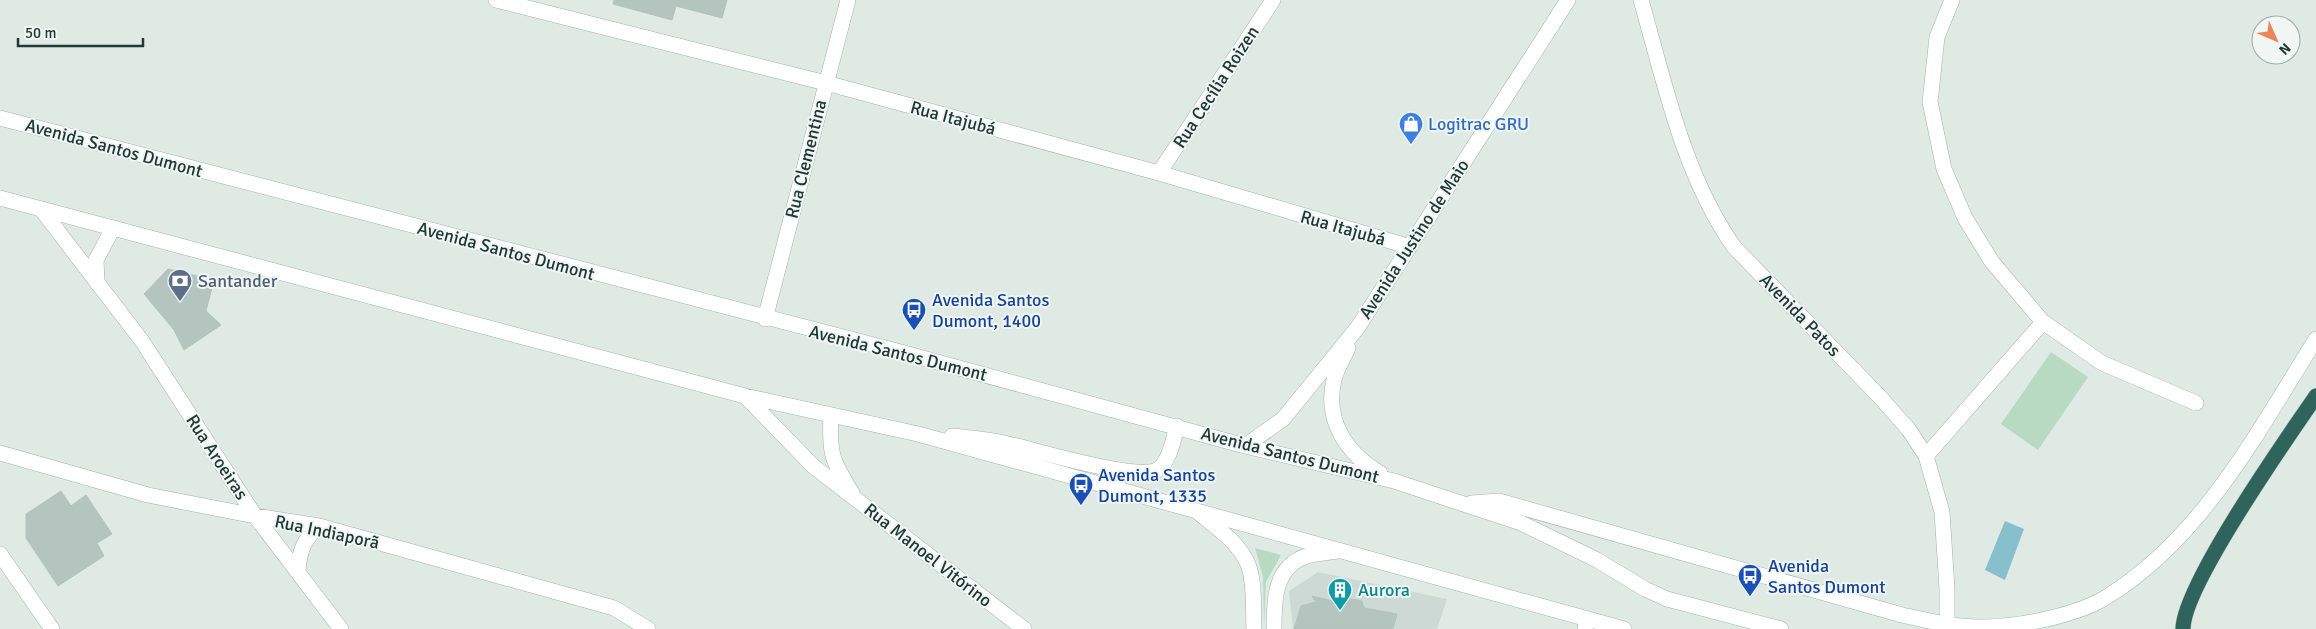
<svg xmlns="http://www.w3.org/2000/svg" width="2316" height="629" font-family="Signika,sans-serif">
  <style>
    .built { fill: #cdd9d4 }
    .green { fill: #b8dac3 }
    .water { fill: #88bfcd }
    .building { fill: #b4c4be; stroke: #b2c3bd }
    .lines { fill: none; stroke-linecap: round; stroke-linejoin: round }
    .street-casing { stroke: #a2b1ac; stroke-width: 16 }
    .secondary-casing { stroke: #9fb5ae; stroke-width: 16 }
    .highway-casing { stroke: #bcc4c2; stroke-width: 16 }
    .street { stroke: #fff; stroke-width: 15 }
    .secondary { stroke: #fff; stroke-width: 15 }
    .highway { stroke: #2e645c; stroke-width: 15 }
    .labels { text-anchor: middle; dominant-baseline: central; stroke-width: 4; stroke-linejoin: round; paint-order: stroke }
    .street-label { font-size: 18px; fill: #213934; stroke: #eff6f3 }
    .shop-label { font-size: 18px; fill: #366cbe; stroke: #eff6f3; text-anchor: start }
    .service-label { font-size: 18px; fill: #4e5e75; stroke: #eff6f3; text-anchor: start }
    .transit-label { font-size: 18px; fill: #164399; stroke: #eff6f3; text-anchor: start }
    .culture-label { font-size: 18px; fill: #0d838f; stroke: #eff6f3; text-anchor: start }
  </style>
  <rect width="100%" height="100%" fill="#dfeae5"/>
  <path class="built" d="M1318 572 1447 599 1437 629H1293L1289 591Z"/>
  <path class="green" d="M2051 352 2088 377 2038 450 2001 424Z
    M1255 548 1281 555 1266 582 1264 625 1263 577Z"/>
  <path class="water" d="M2005 521 2024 529 2005 580 1985 570Z"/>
  <path class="building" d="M614 0H727L722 18 676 6 672 20 613 4Z
    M168 269 214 280 206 311 221 325 184 350 174 330 144 294Z
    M61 491 71 506 86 495 112 534 97 543 104 556 58 586 26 538V514Z
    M1312 596 1345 604 1347 598 1362 601 1364 608 1397 614 1393 629H1294L1301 606 1316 602Z"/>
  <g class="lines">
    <defs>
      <path id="street" d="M496 0 826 83 1159 173 1407 246
        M1641 0C1665 84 1683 174 1734 247L1880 397 1909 430 1926 456 1942 512 1947 589V625
        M1952 0 1937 37 1930 102 1944 169 1965 218 1992 262 2043 322 2102 363 2196 403
        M1159 173 1273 0
        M41 209 142 341 255 516 341 629
        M97 283 96 260 113 228
        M765 319 848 0
        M0 453 148 495 255 516 319 526 614 608 648 629
        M1926 456 2043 322
        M1199 513C1217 528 1241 544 1249 567 1255 586 1253 609 1254 629
        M0 554 52 629
        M298 571C299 552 304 539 319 526
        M1274 629C1274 601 1274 566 1307 556 1316 553 1328 553 1338 551
        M1585 629 1587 619"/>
      <path id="secondary" d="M0 118 893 350 1245 446 1394 481 1521 523 1597 560 1645 589 1667 599 1781 629
        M0 198 745 396 918 434 1624 629
        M1348 348C1343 359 1336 370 1334 380 1324 420 1347 454 1380 473
        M745 396 813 466 1024 629
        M831 416C829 455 832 460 852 493
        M952 436C969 438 987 439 1004 443 1033 449 1135 481 1157 470 1169 464 1174 438 1177 426
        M1245 446 1283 419 1358 327 1568 0
        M1472 503 1499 501 1902 615C1929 621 1957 628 1984 627 2019 627 2079 615 2108 596 2203 537 2258 431 2316 339"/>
      <path id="highway" d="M2183 629C2183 586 2287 438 2316 396"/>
    </defs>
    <use href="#street" class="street-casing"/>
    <use href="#secondary" class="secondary-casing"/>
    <use href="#highway" class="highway-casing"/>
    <use href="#street" class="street"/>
    <use href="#secondary" class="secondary"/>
    <use href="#highway" class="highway"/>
  </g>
  <defs>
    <symbol id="shop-pin" viewBox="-11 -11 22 30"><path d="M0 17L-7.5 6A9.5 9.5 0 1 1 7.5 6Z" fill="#3f7fe0" stroke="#eff6f3"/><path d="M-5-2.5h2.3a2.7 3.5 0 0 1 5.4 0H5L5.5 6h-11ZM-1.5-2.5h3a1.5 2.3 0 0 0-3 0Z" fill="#fff"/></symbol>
    <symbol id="bank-pin" viewBox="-11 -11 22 30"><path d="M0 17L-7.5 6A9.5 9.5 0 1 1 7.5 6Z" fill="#5c6f8a" stroke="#eff6f3"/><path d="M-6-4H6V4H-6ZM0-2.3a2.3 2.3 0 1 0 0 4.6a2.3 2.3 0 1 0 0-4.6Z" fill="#fff"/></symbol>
    <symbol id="bus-pin" viewBox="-11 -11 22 30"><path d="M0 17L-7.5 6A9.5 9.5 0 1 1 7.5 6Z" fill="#1a4fb4" stroke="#eff6f3"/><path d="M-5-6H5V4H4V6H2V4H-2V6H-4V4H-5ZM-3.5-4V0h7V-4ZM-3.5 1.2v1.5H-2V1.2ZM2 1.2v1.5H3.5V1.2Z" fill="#fff"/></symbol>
    <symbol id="building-pin" viewBox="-11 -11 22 30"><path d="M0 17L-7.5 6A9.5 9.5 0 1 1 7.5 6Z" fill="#0f9aa8" stroke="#eff6f3"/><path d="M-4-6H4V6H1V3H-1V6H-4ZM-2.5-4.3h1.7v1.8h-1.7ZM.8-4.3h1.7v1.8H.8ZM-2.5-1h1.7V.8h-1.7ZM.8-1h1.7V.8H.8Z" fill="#fff"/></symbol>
  </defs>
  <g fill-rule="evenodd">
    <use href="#shop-pin" x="1397" y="110" width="28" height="38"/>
    <use href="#bank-pin" x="166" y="267" width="28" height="38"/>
    <use href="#bus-pin" x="900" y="296" width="28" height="38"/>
    <use href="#bus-pin" x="1067" y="471" width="28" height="38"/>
    <use href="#bus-pin" x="1736" y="562" width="28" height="38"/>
    <use href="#building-pin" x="1326" y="576" width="28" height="38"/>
  </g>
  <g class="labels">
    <g class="street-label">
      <text transform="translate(1216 87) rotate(-57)">Rua Cecília Roizen</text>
      <text transform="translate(953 118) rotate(15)">Rua Itajubá</text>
      <text transform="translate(114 148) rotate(15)">Avenida Santos Dumont</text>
      <text transform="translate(806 159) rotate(-76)">Rua Clementina</text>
      <text transform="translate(1343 228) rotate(16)">Rua Itajubá</text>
      <text transform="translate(1414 239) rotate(-57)">Avenida Justino de Maio</text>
      <text transform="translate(506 251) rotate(15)">Avenida Santos Dumont</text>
      <text transform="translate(1800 315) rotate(46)">Avenida Patos</text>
      <text transform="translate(898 353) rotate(14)">Avenida Santos Dumont</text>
      <text transform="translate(1290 455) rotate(14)">Avenida Santos Dumont</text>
      <text transform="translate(217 457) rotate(57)">Rua Aroeiras</text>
      <text transform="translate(327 532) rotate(12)">Rua Indiaporã</text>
      <text transform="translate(928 555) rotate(38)">Rua Manoel Vitórino</text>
    </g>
    <g class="shop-label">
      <text x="1428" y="124">Logitrac GRU</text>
    </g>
    <g class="service-label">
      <text x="198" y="281">Santander</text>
    </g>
    <g class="transit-label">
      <text x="932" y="300">Avenida Santos<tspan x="932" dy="21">Dumont, 1400</tspan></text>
      <text x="1098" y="475">Avenida Santos<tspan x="1098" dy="21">Dumont, 1335</tspan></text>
      <text x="1768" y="566">Avenida<tspan x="1768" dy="21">Santos Dumont</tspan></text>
    </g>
    <g class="culture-label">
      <text x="1358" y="590">Aurora</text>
    </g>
  </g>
  <g transform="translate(2276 40) rotate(135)"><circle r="24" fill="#eff6f3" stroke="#9daaa7"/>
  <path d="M0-4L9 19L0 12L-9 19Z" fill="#ec865a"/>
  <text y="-8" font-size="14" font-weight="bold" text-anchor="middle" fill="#213934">N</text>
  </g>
  <path d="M18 38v8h125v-8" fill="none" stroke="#213934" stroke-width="2.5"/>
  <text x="25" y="38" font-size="15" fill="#213934" stroke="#eff6f3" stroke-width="4" paint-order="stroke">50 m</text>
</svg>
